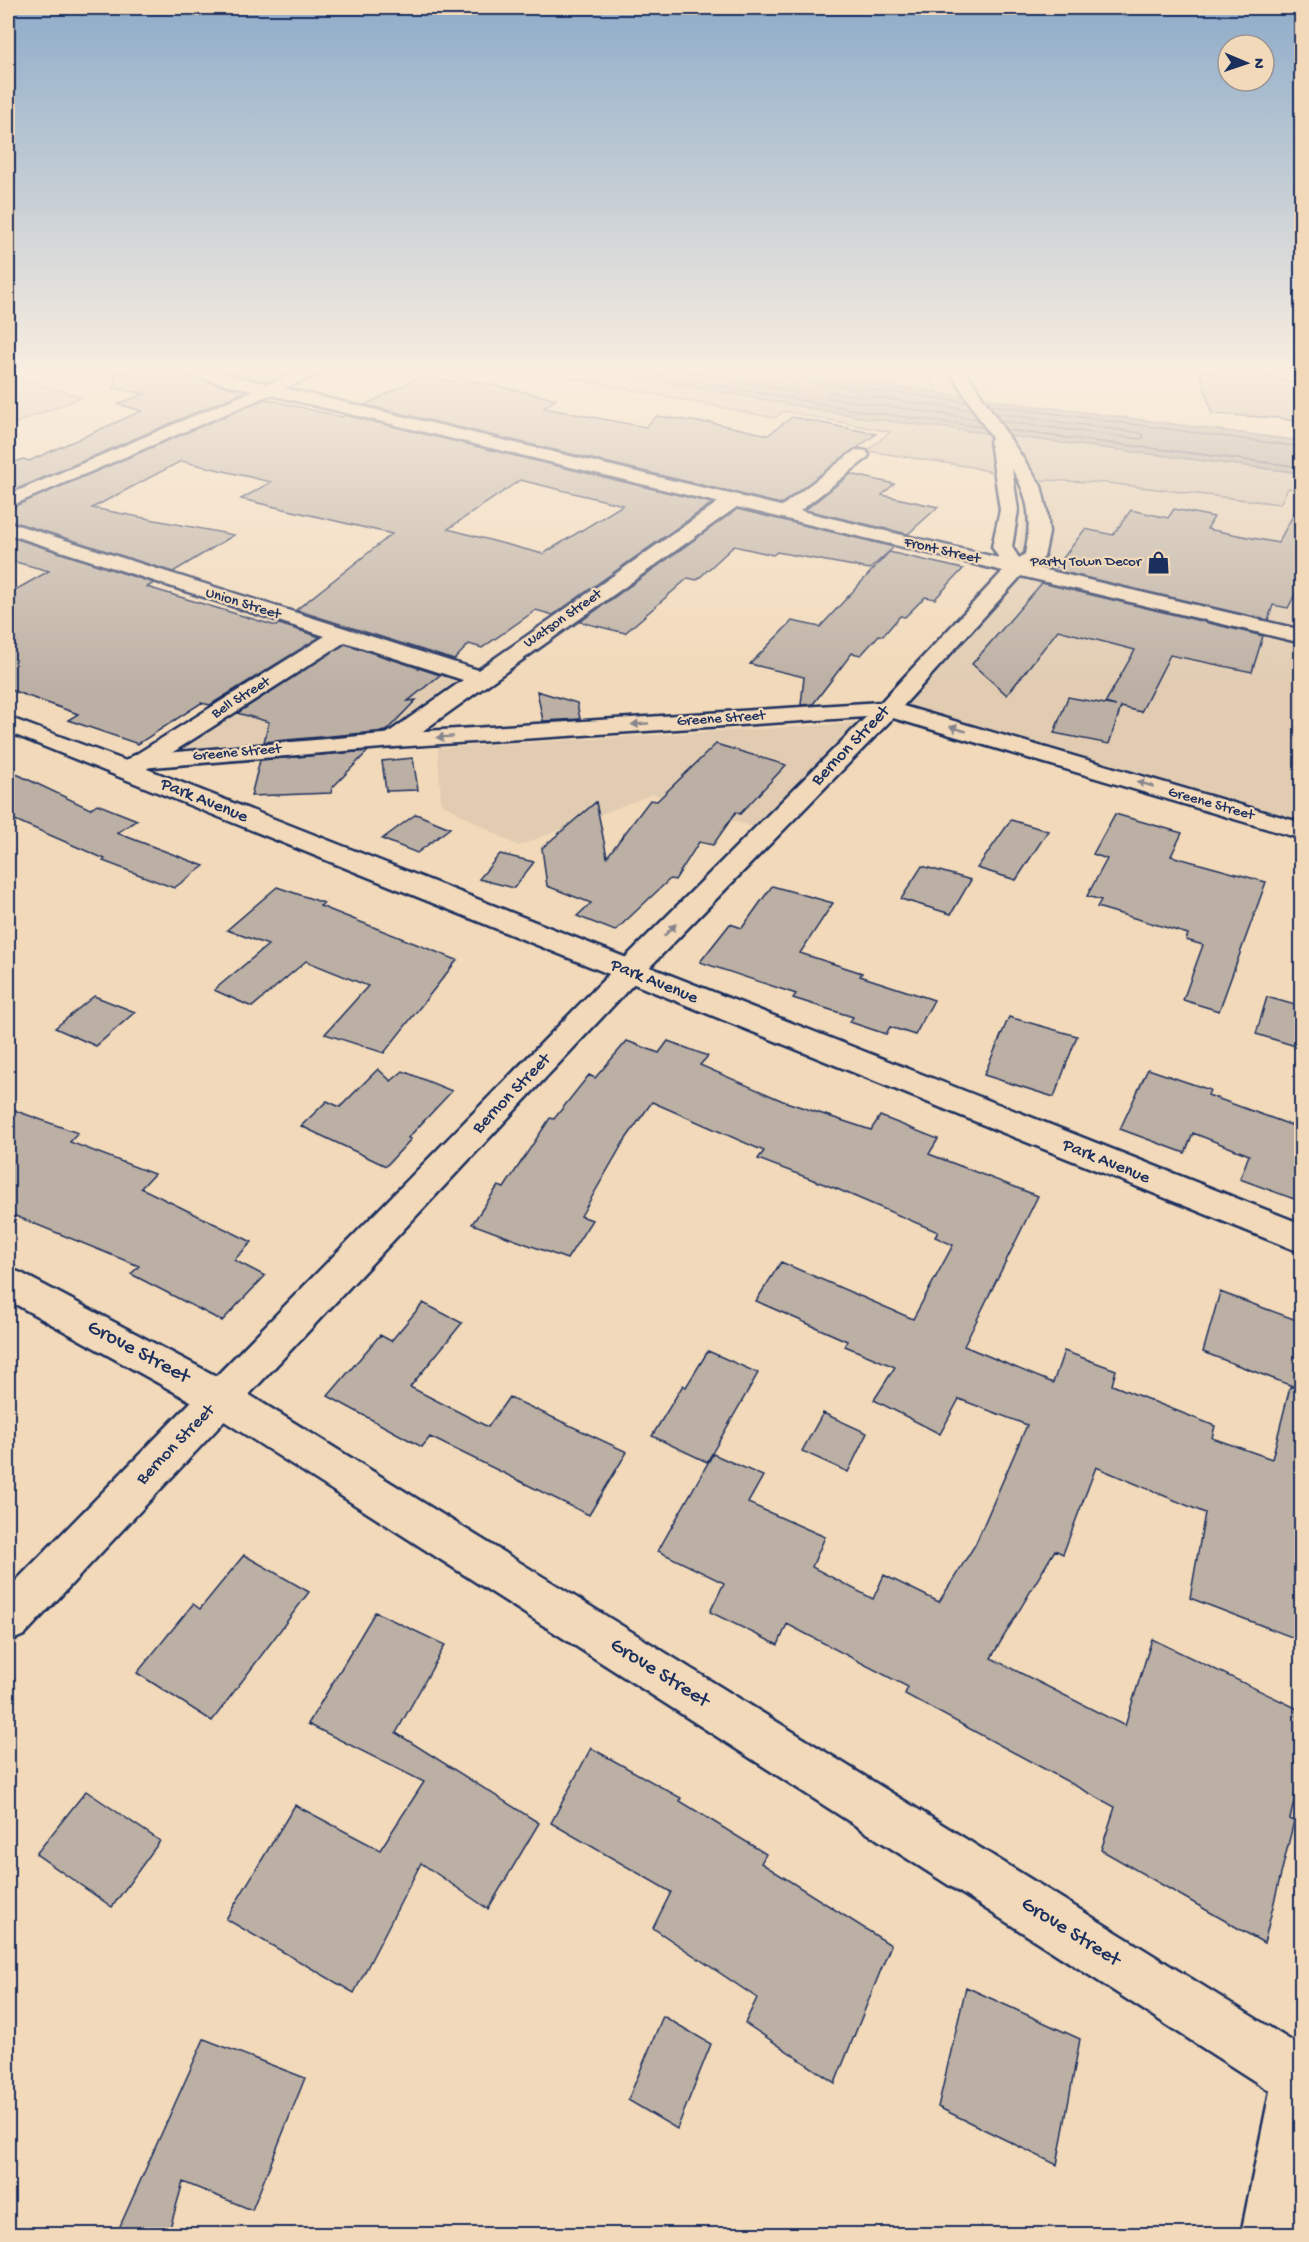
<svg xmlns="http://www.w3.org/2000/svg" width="1309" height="2242" font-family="'Gochi Hand',sans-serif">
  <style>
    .built { fill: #e1ccb2 }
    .green { fill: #d1c0ac; stroke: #767885; stroke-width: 1.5 }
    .water { fill: #a89f9a; stroke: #707282; stroke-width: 1.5 }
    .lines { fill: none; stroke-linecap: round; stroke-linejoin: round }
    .shore { stroke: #535c76; stroke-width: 1.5 }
    .building { fill: #bcafa3; stroke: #1b2f5e; stroke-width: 1.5; fill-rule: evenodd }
    .street-casing { stroke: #1b2f5e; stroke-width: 5 }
    .secondary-casing { stroke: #1b2f5e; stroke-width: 5 }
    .primary-casing { stroke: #1b2f5e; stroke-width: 5 }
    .street { fill: #f1d9b9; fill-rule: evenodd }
    .secondary { fill: #f1d9b9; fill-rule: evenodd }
    .primary { fill: #f1d9b9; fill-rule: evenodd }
    .oneway { fill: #86848c }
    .labels { text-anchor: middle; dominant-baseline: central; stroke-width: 4.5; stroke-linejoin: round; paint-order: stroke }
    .far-street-label { font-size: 15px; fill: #1b2f5e; stroke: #f1d9b9 }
    .far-poi-label { font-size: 15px; fill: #1b2f5e; stroke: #f1d9b9; text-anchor: end }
    .street-label { font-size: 18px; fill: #1b2f5e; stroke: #f1d9b9 }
    .near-street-label { font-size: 21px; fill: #1b2f5e; stroke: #f1d9b9 }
  </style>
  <rect width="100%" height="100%" fill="#f1d9b9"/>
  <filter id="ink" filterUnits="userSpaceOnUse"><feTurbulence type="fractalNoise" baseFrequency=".0167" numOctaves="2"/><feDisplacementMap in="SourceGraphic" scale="12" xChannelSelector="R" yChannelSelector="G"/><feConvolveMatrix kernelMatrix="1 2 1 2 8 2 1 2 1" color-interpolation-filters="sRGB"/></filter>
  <g filter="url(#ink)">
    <path class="built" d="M927 372H986L1010 402 938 392Z
      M1019 479 1061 483 1288 488 1301 490V832L879 705 1015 561 1026 510Z
      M343 632 485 678 401 744 145 766Z
      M858 723 756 828 653 794 518 846 441 803 438 748Z"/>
    <path class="green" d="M541 372H610L866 418 1301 473V490L1288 488 1280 504 1107 483 1019 479 972 467 867 451 890 432 784 411 775 418Z
      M780 372H927L938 392Z
      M11 376 82 397 8 426V378Z"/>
    <path class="water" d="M608 372H780L1301 441V473L866 418Z"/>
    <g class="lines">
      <path class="shore" d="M642 372 867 412 983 427
        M685 372 795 391 797 388 790 380 789 372
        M797 372 798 378 803 381 967 402
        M990 405 1302 447
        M973 410 830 392 826 395 829 398 978 419
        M995 413 1141 433 1144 437 1141 439 1000 421
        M1006 430 1302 467"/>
    </g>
    <path class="building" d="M115 372H186L195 379 246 391 8 493V465L23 459 29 461 142 411 118 404 145 394 114 388Z
      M226 372H291L268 382Z
      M1200 372H1253L1302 385V423L1280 418 1212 414Z
      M422 376 452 382 460 378 556 399 544 408 645 427 657 416 706 423 709 422 768 435 792 417 876 434 781 504 365 405Z
      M265 399 342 417 345 415 712 503 553 615 536 610 482 648 469 644 454 660 296 610 392 534 241 499 271 482 181 461 92 508 234 535 173 572 8 520V509ZM520 480 623 505 543 554 448 529Z
      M851 474 894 484 882 495 938 507 908 534 805 510Z
      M1302 499V581L1288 608 1273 605 1268 620 1054 570 1085 529 1113 535 1131 510 1168 518 1174 509 1214 517 1207 529 1278 543Z
      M737 509 894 547 870 569 777 552 773 555 734 546 697 580 688 578 625 633 580 622Z
      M8 536 154 583 147 587 276 626 279 624 320 637 210 705 201 703 138 744 68 720 78 714 8 689V594L49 571 8 560Z
      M889 552 963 569 935 599 925 597 905 617 900 616 883 636 879 635 861 655 852 653 813 704 801 705 804 677 750 664 792 621 820 627Z
      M1042 583 1263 636 1252 672 1170 655 1141 712 1121 707 1109 744 1054 733 1068 697 1116 706 1105 703 1135 650 1058 630 1007 695 972 664Z
      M345 644 440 675 408 701 416 700 386 731 264 742 269 722 237 713Z
      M537 691 577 703 580 719 543 721Z
      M716 744 786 765 740 814 736 812 713 845 699 842 675 880 670 879 615 931 577 916 591 903 547 886 542 848 596 802 607 857 650 800 657 801Z
      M368 751 332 788 331 793 251 796 260 760Z
      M413 758 418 790 386 791 382 761Z
      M8 770 90 809 97 804 137 820 117 833 204 866 174 888 103 861 105 859 8 817Z
      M416 814 450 828 417 853 382 839Z
      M1115 814 1182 833 1171 856 1266 882 1219 1011 1183 1000 1203 945 1186 940 1188 934 1097 907 1101 900 1087 896 1107 859 1093 854Z
      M1011 820 1048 831 1016 880 977 868Z
      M500 854 534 862 514 888 479 879Z
      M922 866 971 880 951 914 901 899Z
      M772 886 833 903 800 953 862 973 860 976 934 1000 915 1035 890 1027 886 1034 850 1022 853 1017 793 998 796 994 700 962 730 924 742 928Z
      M277 887 324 903 320 906 457 960 384 1053 325 1034 368 986 306 961 252 1007 214 990 268 945 227 930Z
      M94 996 135 1012 96 1046 55 1028Z
      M1267 997 1302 1007V1048L1256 1034Z
      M1009 1017 1077 1036 1054 1097 984 1075Z
      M627 1041 659 1053 668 1041 708 1056 700 1065 783 1101 871 1130 880 1116 938 1139 929 1154 1038 1196 964 1346 1053 1383 1064 1351 1116 1370 1112 1385 1215 1426 1212 1438 1272 1459 1290 1387H1295L1203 1352 1220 1292 1302 1322V1641L1190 1598 1205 1513 1096 1467 1063 1554 1055 1550 991 1658 1125 1726 1152 1639 1302 1711V1766L1290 1819 1294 1821 1264 1943 1101 1850 1115 1807 905 1694 908 1687 787 1624 778 1645 710 1612 724 1583 658 1551 713 1454 763 1476 748 1503 825 1537 812 1567 873 1599 884 1575 939 1602 975 1545 1027 1425 959 1399 940 1434 874 1400 895 1367 845 1346 847 1341 756 1301 781 1262 913 1319 953 1245 935 1237 938 1232 837 1189 758 1159 764 1151 652 1102 623 1143 581 1216 592 1220 567 1259 472 1224 498 1186 504 1188 550 1118 554 1119 589 1075 595 1078Z
      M378 1069 391 1081 403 1071 452 1091 408 1138 411 1139 386 1166 301 1126 327 1101 340 1107Z
      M1148 1069 1210 1090 1208 1095 1302 1129V1202L1240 1179 1249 1155 1193 1133 1185 1153 1120 1129Z
      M8 1108 78 1133 70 1142 154 1174 141 1188 252 1242 234 1260 265 1276 222 1321 131 1274 139 1266 8 1213Z
      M423 1303 462 1323 410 1387 488 1427 509 1397 627 1452 589 1515 430 1437 422 1447 328 1396 380 1335 391 1341Z
      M708 1351 758 1373 707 1462 652 1436 683 1385 686 1387Z
      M823 1413 867 1433 848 1472 802 1451Z
      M244 1555 309 1592 212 1721 137 1673 193 1604 200 1609Z
      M375 1612 445 1645 396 1733 539 1823 488 1909 421 1863 354 1993 226 1919 295 1805 380 1850 424 1782 308 1724Z
      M591 1748 681 1798 680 1801 766 1854 761 1863 891 1945 835 2083 745 2023 757 1998 653 1928 671 1892 551 1823Z
      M86 1791 160 1841 112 1907 36 1854Z
      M966 1987 1080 2039 1057 2165 938 2107Z
      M663 2016 711 2044 677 2129 628 2100Z
      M204 2039 305 2078 252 2210 183 2182 168 2235H116Z"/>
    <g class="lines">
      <defs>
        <path id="street" d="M297 372H319L316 375 8 507V495Z
          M1263 372 1302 373V383L1266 375Z
          M860 450 866 451 869 455 866 459 792 517H778L776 513 778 509 854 451Z
          M734 494 741 496 743 500 741 504 403 745 394 747 385 745 382 740 385 735 463 680 345 642 137 775 128 777 119 775 116 770 119 765 325 636 8 534V522L478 670 727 496Z
          M8 1268 21 1273 235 1386 1295 2043 1302 2041V2223L1299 2234H1241L1270 2091 207 1410 8 1300Z"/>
        <path id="secondary" d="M188 372H216L999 558 992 547 1000 510 990 441 992 438 950 372H966L1041 486 1047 511 1049 533 1044 557 1033 567 1302 630V643L1021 576 903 706 1302 823V839L893 718 638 979 24 1635 8 1642V1589L618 965 866 717 394 747 141 768 132 766 129 761 132 756 394 733 881 702 1003 571 196 377ZM1012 469C1030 498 1032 521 1025 554L1019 558 1012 547 1018 510Z"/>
        <path id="primary" d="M8 717 137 765 1302 1224V1253L8 732Z"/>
      </defs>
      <use href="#street" class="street-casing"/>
      <use href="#secondary" class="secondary-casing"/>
      <use href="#primary" class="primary-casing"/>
      <use href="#street" class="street"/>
      <use href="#secondary" class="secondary"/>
      <use href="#primary" class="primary"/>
    </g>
    <defs><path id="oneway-solid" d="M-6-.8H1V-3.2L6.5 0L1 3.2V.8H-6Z" transform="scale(1.5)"/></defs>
    <g class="oneway">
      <use href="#oneway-solid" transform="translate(640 724) rotate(176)"/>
      <use href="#oneway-solid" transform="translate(958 729) rotate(-164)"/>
      <use href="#oneway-solid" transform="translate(445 737) rotate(176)"/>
      <use href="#oneway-solid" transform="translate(1145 784) rotate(-164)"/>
      <use href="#oneway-solid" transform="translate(670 930) rotate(-45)"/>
    </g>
  </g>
  <linearGradient id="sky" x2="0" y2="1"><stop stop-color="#8eacc9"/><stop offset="0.54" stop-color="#f9eee0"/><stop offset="1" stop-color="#f9eee0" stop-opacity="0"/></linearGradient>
  <rect width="1309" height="686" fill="url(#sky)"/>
  <defs>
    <symbol id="shop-bare" viewBox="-9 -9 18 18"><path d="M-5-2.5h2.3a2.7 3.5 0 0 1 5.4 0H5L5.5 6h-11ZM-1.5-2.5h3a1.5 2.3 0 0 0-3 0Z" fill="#1b2f5e" stroke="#f1d9b9" stroke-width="2.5" paint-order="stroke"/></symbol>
  </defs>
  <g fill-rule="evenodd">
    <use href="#shop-bare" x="1142" y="546" width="33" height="33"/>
  </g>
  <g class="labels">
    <g class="far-street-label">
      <text transform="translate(942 551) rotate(13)">Front Street</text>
      <text transform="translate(243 604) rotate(17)">Union Street</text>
      <text transform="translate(563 619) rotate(-35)">Watson Street</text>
      <text transform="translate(241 698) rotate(-32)">Bell Street</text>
      <text transform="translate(721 719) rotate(-4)">Greene Street</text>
      <text transform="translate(237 753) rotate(-5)">Greene Street</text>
      <text transform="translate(1211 804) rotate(16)">Greene Street</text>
    </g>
    <g class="far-poi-label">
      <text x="1141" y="562">Party Town Decor</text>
    </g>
    <g class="street-label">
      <text transform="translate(851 746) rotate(-46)">Bernon Street</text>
      <text transform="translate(204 801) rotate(22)">Park Avenue</text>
      <text transform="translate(654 982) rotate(22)">Park Avenue</text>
      <text transform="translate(512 1094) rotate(-46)">Bernon Street</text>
      <text transform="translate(1106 1162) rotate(22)">Park Avenue</text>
      <text transform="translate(176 1445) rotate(-46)">Bernon Street</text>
    </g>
    <g class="near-street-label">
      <text transform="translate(138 1353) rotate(28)">Grove Street</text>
      <text transform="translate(659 1674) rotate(32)">Grove Street</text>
      <text transform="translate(1070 1933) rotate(32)">Grove Street</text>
    </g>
  </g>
  <rect width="1309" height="2242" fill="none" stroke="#f1d9b9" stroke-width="30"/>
  <rect x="15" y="15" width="1279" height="2212" fill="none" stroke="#1b2f5e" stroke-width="2" filter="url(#ink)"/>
  <g transform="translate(1246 63) rotate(92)"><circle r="28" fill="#f1d9b9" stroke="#9b9595" stroke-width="1.5"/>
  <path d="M0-4.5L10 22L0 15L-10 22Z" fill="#1b2f5e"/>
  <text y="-9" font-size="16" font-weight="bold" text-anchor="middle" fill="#1b2f5e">N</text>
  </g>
</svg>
